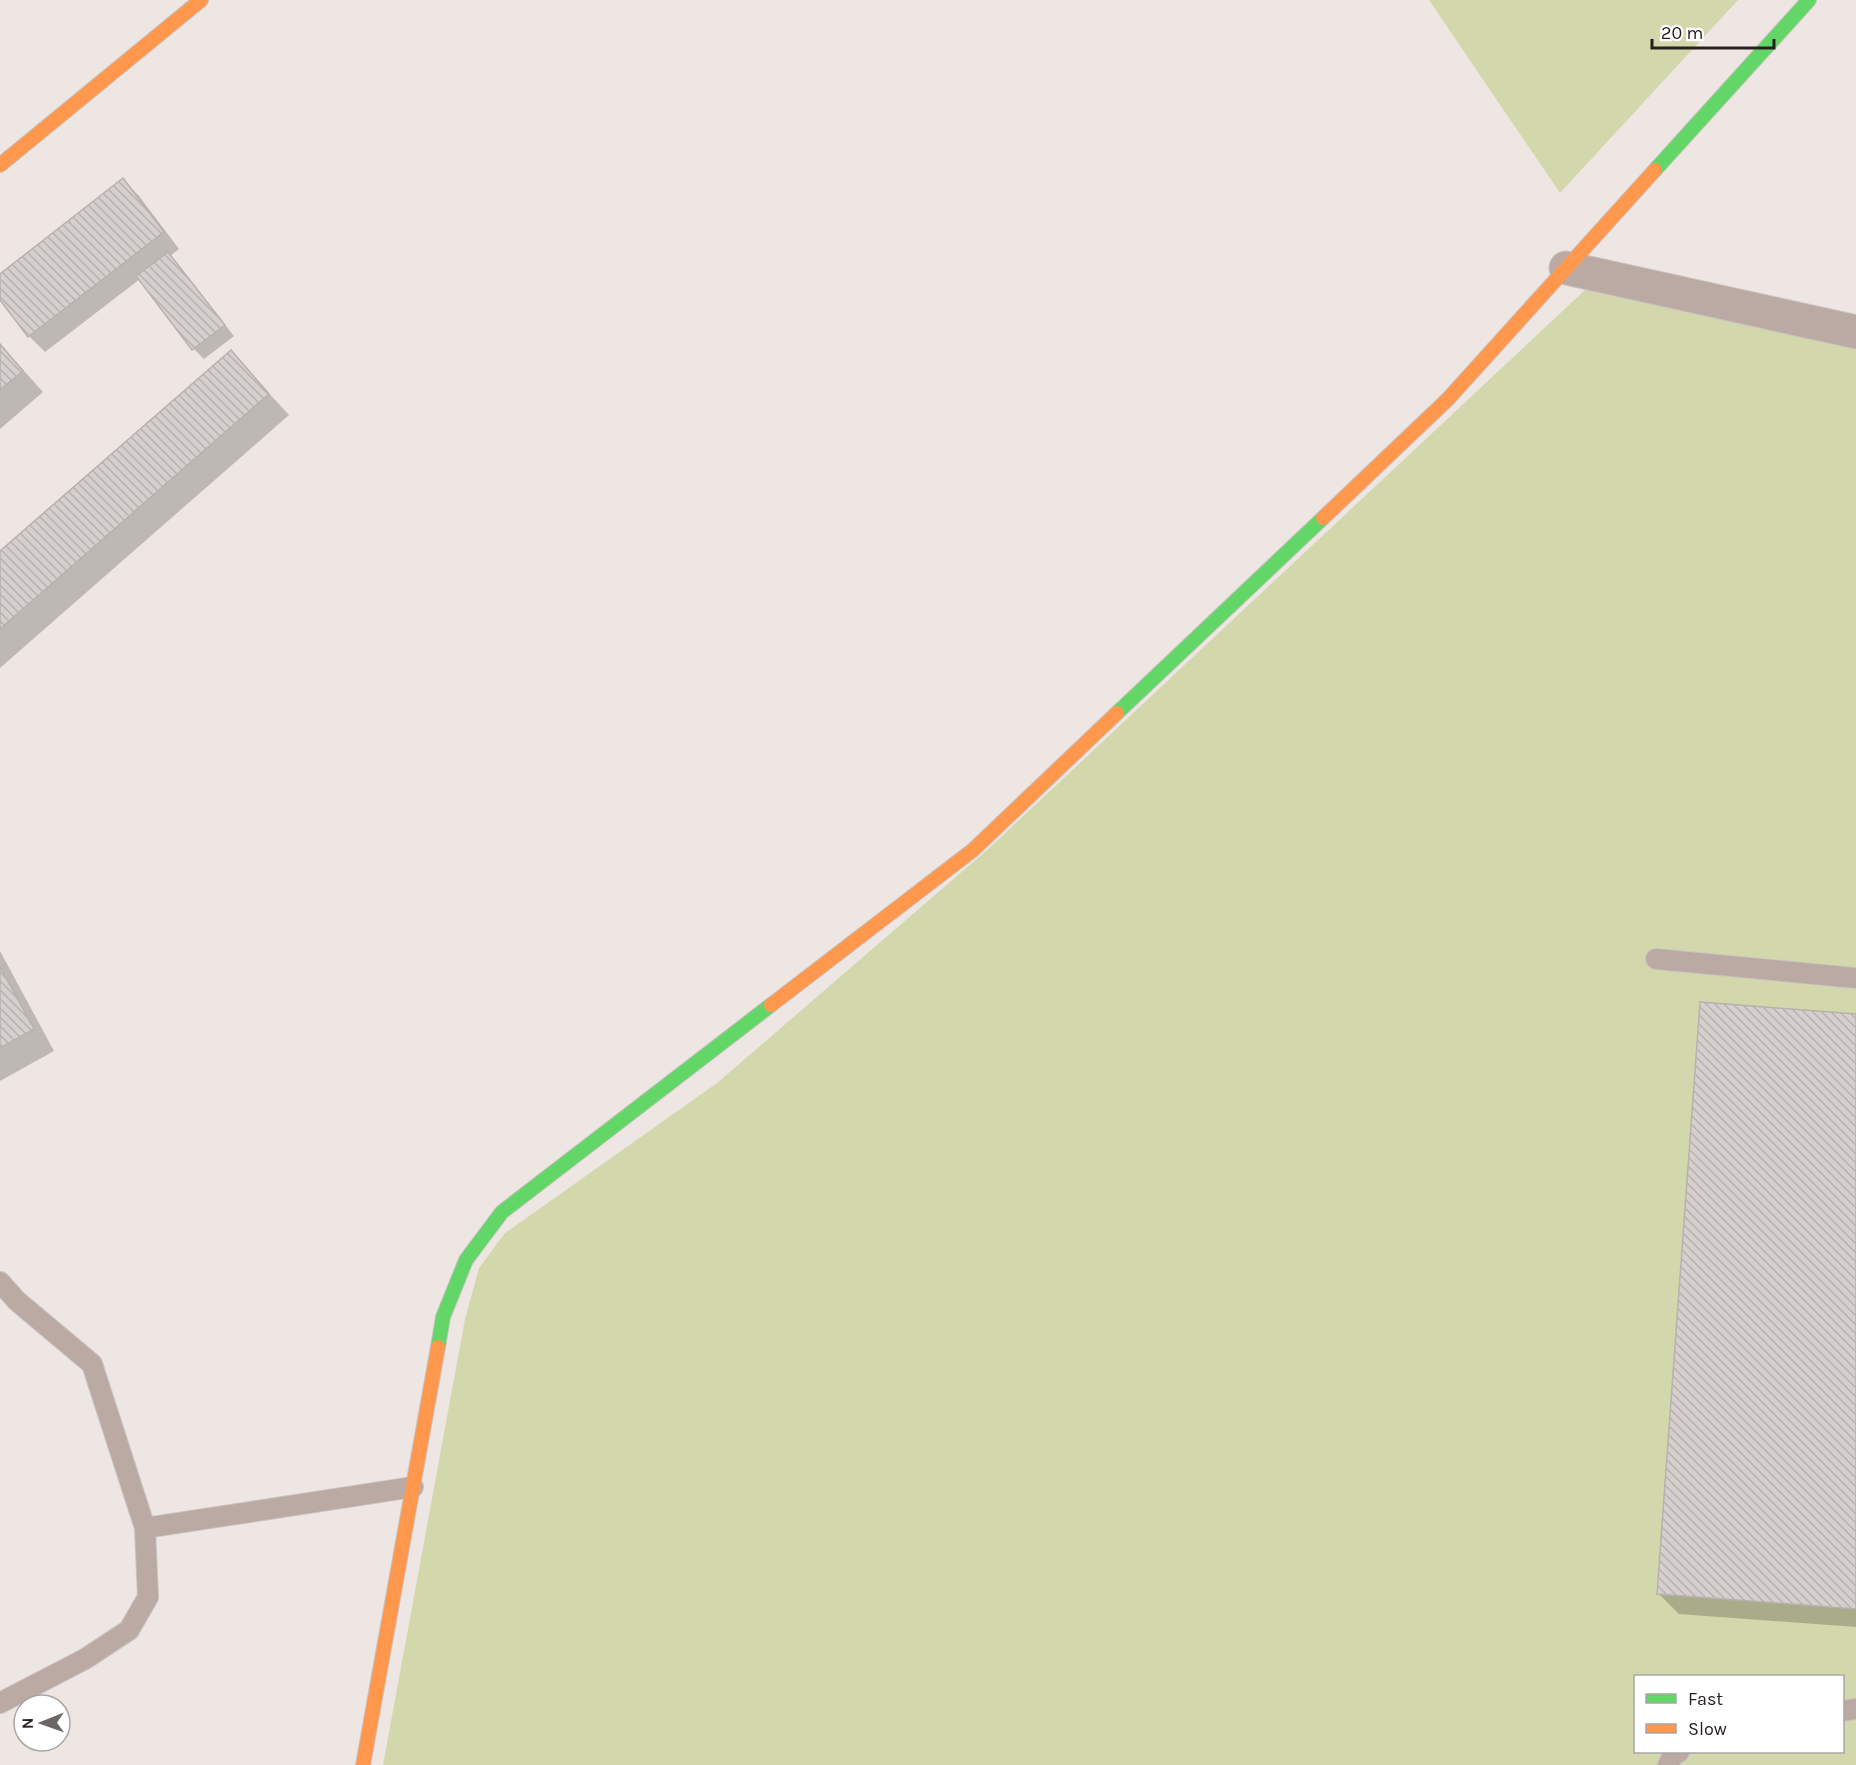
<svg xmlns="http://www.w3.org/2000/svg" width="1856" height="1765" font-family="Karla,sans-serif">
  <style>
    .garden { fill: #d3d8ac; fill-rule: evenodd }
    .shadow { fill: #0003 }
    .building { fill: url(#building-back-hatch); stroke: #b7b1af; stroke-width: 1.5 }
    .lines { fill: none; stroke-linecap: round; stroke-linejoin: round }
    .lane-casing { stroke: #c9c3c1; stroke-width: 22 }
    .street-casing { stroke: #c9c3c1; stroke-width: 35 }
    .fast-casing { stroke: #c9c3c1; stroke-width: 16 }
    .slow-casing { stroke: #c9c3c1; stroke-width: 16 }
    .lane { stroke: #bbaaa3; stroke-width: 20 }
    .street { stroke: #bbaaa3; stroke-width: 33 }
    .fast { stroke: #63d668; stroke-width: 14 }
    .slow { stroke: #ff974d; stroke-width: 14 }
  </style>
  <defs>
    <pattern id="building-back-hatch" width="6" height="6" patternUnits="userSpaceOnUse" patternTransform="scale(1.5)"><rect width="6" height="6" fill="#d5cfcd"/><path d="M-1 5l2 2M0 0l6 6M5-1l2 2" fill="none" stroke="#b7b1b0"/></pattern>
  </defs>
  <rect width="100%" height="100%" fill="#eee6e3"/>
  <path class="garden" d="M1429 0H1738L1560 193Z
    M1585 290 1613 291 1856 346V1765H383L465 1319 479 1268 505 1233 717 1083 987 850ZM1636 1676H1842V1752H1636Z"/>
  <path class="shadow" d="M123 180 139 196 179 249 170 256 234 336 204 359 194 349 140 279 45 352 29 336 0 298V276Z
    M0 344 43 392 0 429Z
    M231 352 289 415 0 668V553Z
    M0 951 54 1051 0 1081Z
    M1856 1015V1627L1679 1614 1658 1593Z"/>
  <path class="building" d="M123 178 164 232 28 337 0 300V274Z
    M168 252 225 325 192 350 136 276Z
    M0 344 23 371 0 390Z
    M231 350 269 394 0 629V551Z
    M0 967 34 1029 0 1048Z
    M1700 1002 1856 1014V1609L1657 1594Z"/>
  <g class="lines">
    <defs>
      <path id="lane" d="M1656 959 1856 978
        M0 1282 17 1301 92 1364 145 1528 148 1597 129 1630 85 1659 0 1703
        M145 1528 413 1487
        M1842 1711 1856 1709
        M1668 1765 1673 1755 1679 1752"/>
      <path id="street" d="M1566 268 1856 332"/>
      <path id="fast" d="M1655 170 1809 0
        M1117 713 1323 518
        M438 1347 443 1317 466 1260 502 1212 771 1005"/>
      <path id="slow" d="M0 165 201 0
        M1323 518 1448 399 1655 170
        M771 1005 973 850 1117 713
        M363 1765 438 1347"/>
    </defs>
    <use href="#lane" class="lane-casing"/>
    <use href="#street" class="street-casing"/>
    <use href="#fast" class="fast-casing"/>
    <use href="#slow" class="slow-casing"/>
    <use href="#lane" class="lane"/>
    <use href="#street" class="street"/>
    <use href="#fast" class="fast"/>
    <use href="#slow" class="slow"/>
  </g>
  <rect x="1634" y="1675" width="210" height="78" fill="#ffffff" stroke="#a8a6a5" stroke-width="1.5"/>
  <rect x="1646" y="1694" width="30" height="9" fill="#63d668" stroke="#a8a6a5" stroke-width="1.5"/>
  <text x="1688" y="1705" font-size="18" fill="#26211f">Fast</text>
  <rect x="1646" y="1724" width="30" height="9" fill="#ff974d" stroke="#a8a6a5" stroke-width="1.5"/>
  <text x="1688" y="1735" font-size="18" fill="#26211f">Slow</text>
  <g transform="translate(42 1723) rotate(269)"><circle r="28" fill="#ffffff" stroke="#a8a6a5" stroke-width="1.5"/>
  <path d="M0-4.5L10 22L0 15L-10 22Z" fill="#6c6664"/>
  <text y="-9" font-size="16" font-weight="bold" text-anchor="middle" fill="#26211f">N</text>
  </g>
  <path d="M1652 39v9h122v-9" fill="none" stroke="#26211f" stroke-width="3"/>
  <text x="1661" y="39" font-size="18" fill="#26211f" stroke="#ffffff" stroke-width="4.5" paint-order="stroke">20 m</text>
</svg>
